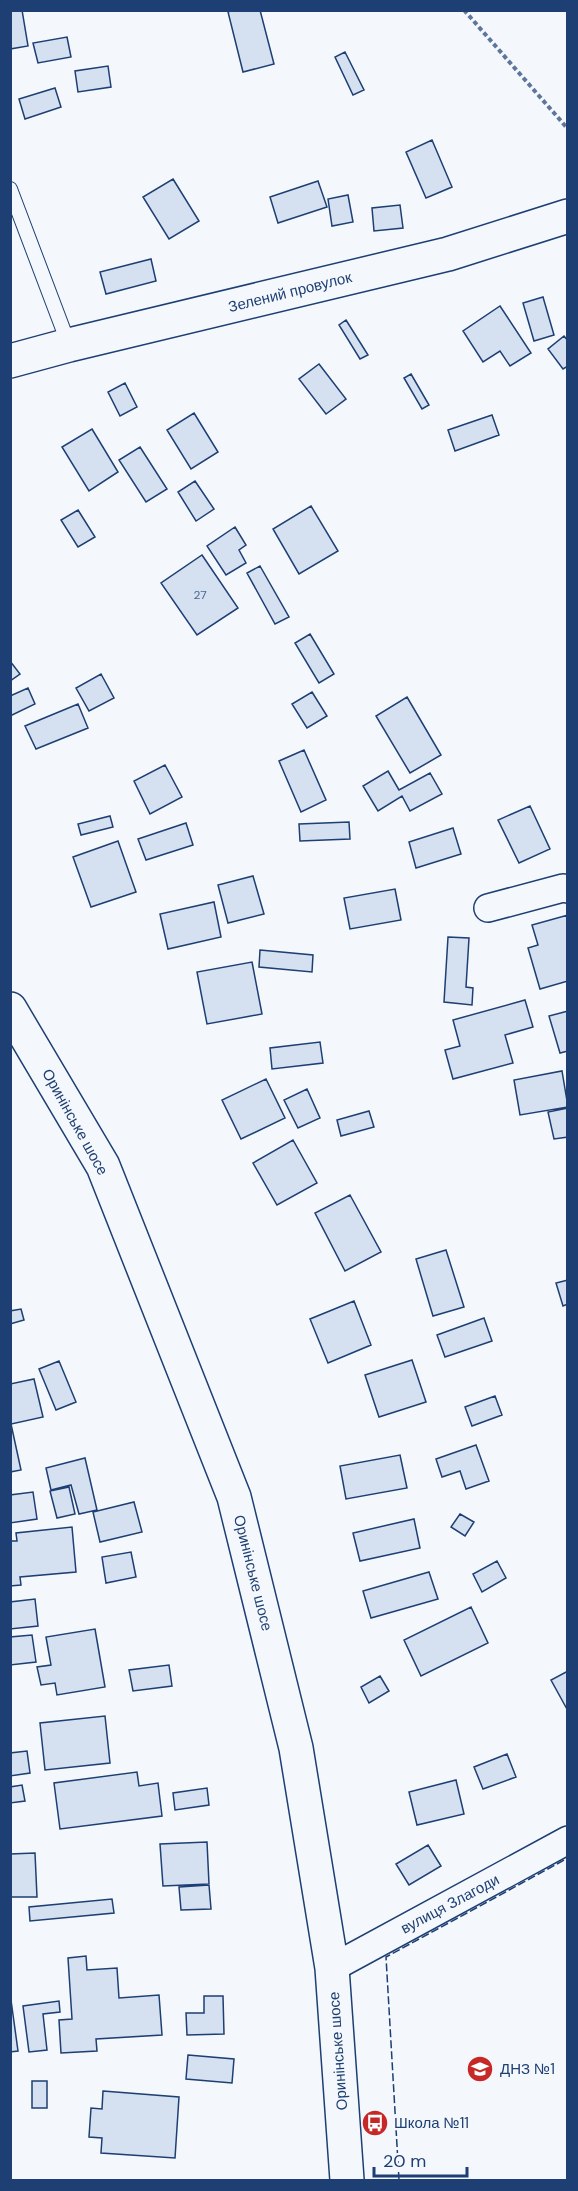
<svg xmlns="http://www.w3.org/2000/svg" width="578" height="2191" font-family="'DM Sans',sans-serif">
  <style>
    .building { fill: #d5e0f0; stroke: #1d3f73; stroke-width: 1.5 }
    .lines { fill: none; stroke-linecap: round; stroke-linejoin: round }
    .lane-casing { stroke: #1d3f73; stroke-width: 16 }
    .street-casing { stroke: #1d3f73; stroke-width: 30 }
    .primary-casing { stroke: #1d3f73; stroke-width: 36 }
    .path { stroke: #5e769c; stroke-width: 4; stroke-dasharray: 4.5 3; stroke-linecap: butt }
    .lane { stroke: #f4f7fb; stroke-width: 14 }
    .street { stroke: #f4f7fb; stroke-width: 27 }
    .primary { stroke: #f4f7fb; stroke-width: 33 }
    .fence { stroke: #1d3f73; stroke-width: 1.5; stroke-dasharray: 8 3; stroke-linecap: butt }
    .labels { text-anchor: middle; dominant-baseline: central; stroke-width: 4.5; stroke-linejoin: round; paint-order: stroke }
    .number-label { font-size: 12px; fill: #4b6792 }
    .street-label { font-size: 15px; fill: #1d3f73; stroke: #f4f7fb }
    .poi-label { font-size: 15px; fill: #1d3f73; stroke: #f4f7fb; text-anchor: start }
  </style>
  <rect width="100%" height="100%" fill="#f4f7fb"/>
  <path class="building" d="M10 10H22L28 46 10 49Z
    M233 10H260L274 64 243 72 228 12Z
    M67 37 71 57 38 63 33 43Z
    M345 52 364 90 353 95 335 57Z
    M108 66 111 87 78 92 75 71Z
    M55 88 61 107 25 119 19 99Z
    M432 140 452 187 426 198 406 152Z
    M173 179 199 221 169 239 143 197Z
    M318 181 327 207 278 223 270 197Z
    M348 195 353 222 332 226 328 199Z
    M400 205 403 228 374 231 372 208Z
    M151 259 156 281 106 294 100 272Z
    M543 297 554 335 534 341 523 303Z
    M500 306 531 353 510 366 500 351 483 362 463 331Z
    M346 320 368 355 360 359 339 325Z
    M564 336 568 341V366L563 369 548 349Z
    M319 364 346 399 326 414 299 379Z
    M411 374 429 405 422 409 404 378Z
    M125 383 137 407 120 416 108 392Z
    M194 413 218 452 191 469 167 430Z
    M492 415 499 435 455 451 448 430Z
    M92 429 118 472 89 491 62 447Z
    M140 447 167 489 146 502 119 460Z
    M195 481 214 509 196 521 178 492Z
    M311 506 338 551 299 574 273 529Z
    M78 510 95 537 78 547 61 520Z
    M235 527 246 545 239 550 246 563 226 575 207 546Z
    M202 555 238 608 197 635 161 583Z
    M260 566 289 617 275 624 247 573Z
    M310 634 334 674 319 683 295 643Z
    M10 661 20 674 10 681Z
    M101 674 114 698 89 711 76 688Z
    M28 688 35 704 10 716V696Z
    M312 692 327 716 307 728 292 704Z
    M407 697 441 755 410 773 376 716Z
    M78 704 88 728 36 749 25 726Z
    M304 750 326 800 301 812 279 761Z
    M165 765 182 797 150 814 134 781Z
    M388 771 399 790 430 773 442 794 410 811 402 796 378 811 363 786Z
    M530 806 550 849 519 863 498 820Z
    M110 816 113 827 81 835 78 824Z
    M349 822 350 839 300 841 299 824Z
    M186 823 193 845 146 860 138 839Z
    M453 828 461 854 416 868 409 842Z
    M118 841 136 892 91 907 73 857Z
    M253 876 264 914 228 923 218 885Z
    M395 889 401 920 350 929 344 898Z
    M214 902 221 937 168 949 160 914Z
    M568 915V981L540 989 528 948 538 945 532 925Z
    M448 937 469 938 466 987 473 988 472 1005 444 1002Z
    M260 950 313 955 312 972 259 967Z
    M252 962 262 1014 207 1024 197 972Z
    M525 1000 533 1027 505 1035 513 1063 453 1079 445 1050 460 1046 453 1020Z
    M568 1011V1051L560 1053 549 1016Z
    M320 1042 323 1063 272 1069 270 1048Z
    M562 1071 568 1107 520 1115 514 1080Z
    M266 1079 285 1118 241 1139 222 1100Z
    M307 1089 320 1118 298 1128 284 1100Z
    M568 1108V1137L554 1139 548 1112Z
    M369 1111 374 1127 341 1136 337 1120Z
    M293 1140 317 1183 277 1205 253 1163Z
    M350 1195 381 1252 345 1271 315 1213Z
    M446 1250 464 1307 433 1316 416 1259Z
    M568 1280V1304L563 1306 556 1283Z
    M354 1301 371 1345 328 1363 310 1319Z
    M21 1309 24 1320 10 1324V1311Z
    M484 1318 492 1341 445 1357 437 1335Z
    M412 1360 426 1402 379 1417 365 1375Z
    M59 1361 76 1402 56 1410 39 1369Z
    M34 1379 43 1417 11 1424 21 1470 10 1472V1384Z
    M495 1396 502 1415 472 1426 465 1407Z
    M476 1445 489 1481 466 1489 460 1471 442 1477 436 1459Z
    M400 1455 407 1488 346 1499 340 1466Z
    M85 1458 97 1510 79 1514 71 1485 51 1490 46 1468Z
    M69 1487 75 1514 57 1518 50 1491Z
    M33 1492 37 1519 10 1523V1495Z
    M134 1502 142 1532 100 1542 93 1512Z
    M460 1514 474 1522 465 1536 451 1527Z
    M414 1519 420 1548 360 1561 353 1533Z
    M72 1527 76 1572 20 1577 21 1585 10 1586V1541H17L16 1533Z
    M131 1552 136 1577 106 1583 102 1557Z
    M497 1561 506 1578 482 1592 473 1574Z
    M429 1572 438 1599 371 1618 363 1591Z
    M35 1599 38 1626 10 1629V1602Z
    M471 1607 488 1643 421 1676 404 1640Z
    M95 1629 105 1687 57 1695 55 1683 41 1685 37 1667 51 1665 46 1637Z
    M32 1635 36 1662 10 1665V1637Z
    M169 1665 172 1686 133 1691 129 1670Z
    M568 1671V1711L551 1680Z
    M380 1676 389 1691 369 1703 361 1687Z
    M105 1716 110 1763 45 1770 40 1723Z
    M27 1751 30 1773 10 1776V1753Z
    M507 1754 516 1777 483 1789 474 1767Z
    M137 1772 139 1786 158 1783 162 1816 60 1829 54 1783Z
    M456 1780 464 1814 417 1825 409 1792Z
    M22 1785 25 1801 10 1803V1787Z
    M207 1788 209 1805 175 1810 173 1793Z
    M207 1842 209 1884 163 1886 160 1844Z
    M428 1845 441 1866 409 1885 396 1864Z
    M35 1853 37 1897H10V1854Z
    M209 1885 211 1909 181 1910 179 1887Z
    M112 1899 114 1913 30 1921 29 1907Z
    M86 1956 87 1970 117 1968 119 1998 159 1995 162 2035 96 2039 97 2051 61 2053 59 2020 72 2019 68 1958Z
    M204 1996H223L224 2034 187 2035 186 2013H204Z
    M11 2000 18 2051 10 2052V2001Z
    M59 2001 60 2012 43 2014 47 2050 29 2052 23 2006Z
    M188 2055 234 2059 232 2083 186 2079Z
    M32 2081H47V2108H32Z
    M103 2091 179 2097 175 2158 101 2153 102 2138 89 2137 91 2108 102 2109Z"/>
  <g class="lines">
    <defs>
      <path id="lane" d="M10 189 69 345"/>
      <path id="street" d="M488 908 563 888 568 889
        M332 1968 568 1840"/>
      <path id="primary" d="M10 361 69 345 448 254 568 216
        M10 1009 103 1166 234 1497 296 1748 332 1968 347 2180"/>
    </defs>
    <use href="#lane" class="lane-casing"/>
    <use href="#street" class="street-casing"/>
    <use href="#primary" class="primary-casing"/>
    <path class="path" d="M464 10 568 129"/>
    <use href="#lane" class="lane"/>
    <use href="#street" class="street"/>
    <use href="#primary" class="primary"/>
    <path class="fence" d="M399 2180 386 1957 568 1858"/>
  </g>
  <defs>
    <symbol id="school-disc" viewBox="-11 -11 22 22"><circle r="9.5" fill="#c62828" stroke="#f4f7fb"/><path d="M0-5L7-2L0 1L-7-2ZM-4 1L0 2.5L4 1V4Q0 6-4 4Z" fill="#fff"/></symbol>
    <symbol id="bus-disc" viewBox="-11 -11 22 22"><circle r="9.5" fill="#c62828" stroke="#f4f7fb"/><path d="M-5-6H5V4H4V6H2V4H-2V6H-4V4H-5ZM-3.5-4V0h7V-4ZM-3.5 1.2v1.5H-2V1.2ZM2 1.2v1.5H3.5V1.2Z" fill="#fff"/></symbol>
  </defs>
  <g fill-rule="evenodd">
    <use href="#school-disc" x="465" y="2054" width="30" height="30"/>
    <use href="#bus-disc" x="360" y="2108" width="30" height="30"/>
  </g>
  <g class="labels">
    <g class="number-label">
      <text x="200" y="595">27</text>
    </g>
    <g class="street-label">
      <text transform="translate(290 292) rotate(-14)">Зелений провулок</text>
      <text transform="translate(75 1122) rotate(61)">Оринінське шосе</text>
      <text transform="translate(253 1573) rotate(76)">Оринінське шосе</text>
      <text transform="translate(450 1904) rotate(-28)">вулиця Злагоди</text>
      <text transform="translate(338 2051) rotate(-94)">Оринінське шосе</text>
    </g>
    <g class="poi-label">
      <text x="500" y="2069">ДНЗ №1</text>
      <text x="394" y="2123">Школа №11</text>
    </g>
  </g>
  <rect width="578" height="2191" fill="none" stroke="#1d3f73" stroke-width="24"/>
  <path d="M374 2167v9h93v-9" fill="none" stroke="#1d3f73" stroke-width="3"/>
  <text x="383" y="2167" font-size="18" fill="#1d3f73" stroke="#f4f7fb" stroke-width="4.5" paint-order="stroke">20 m</text>
</svg>
